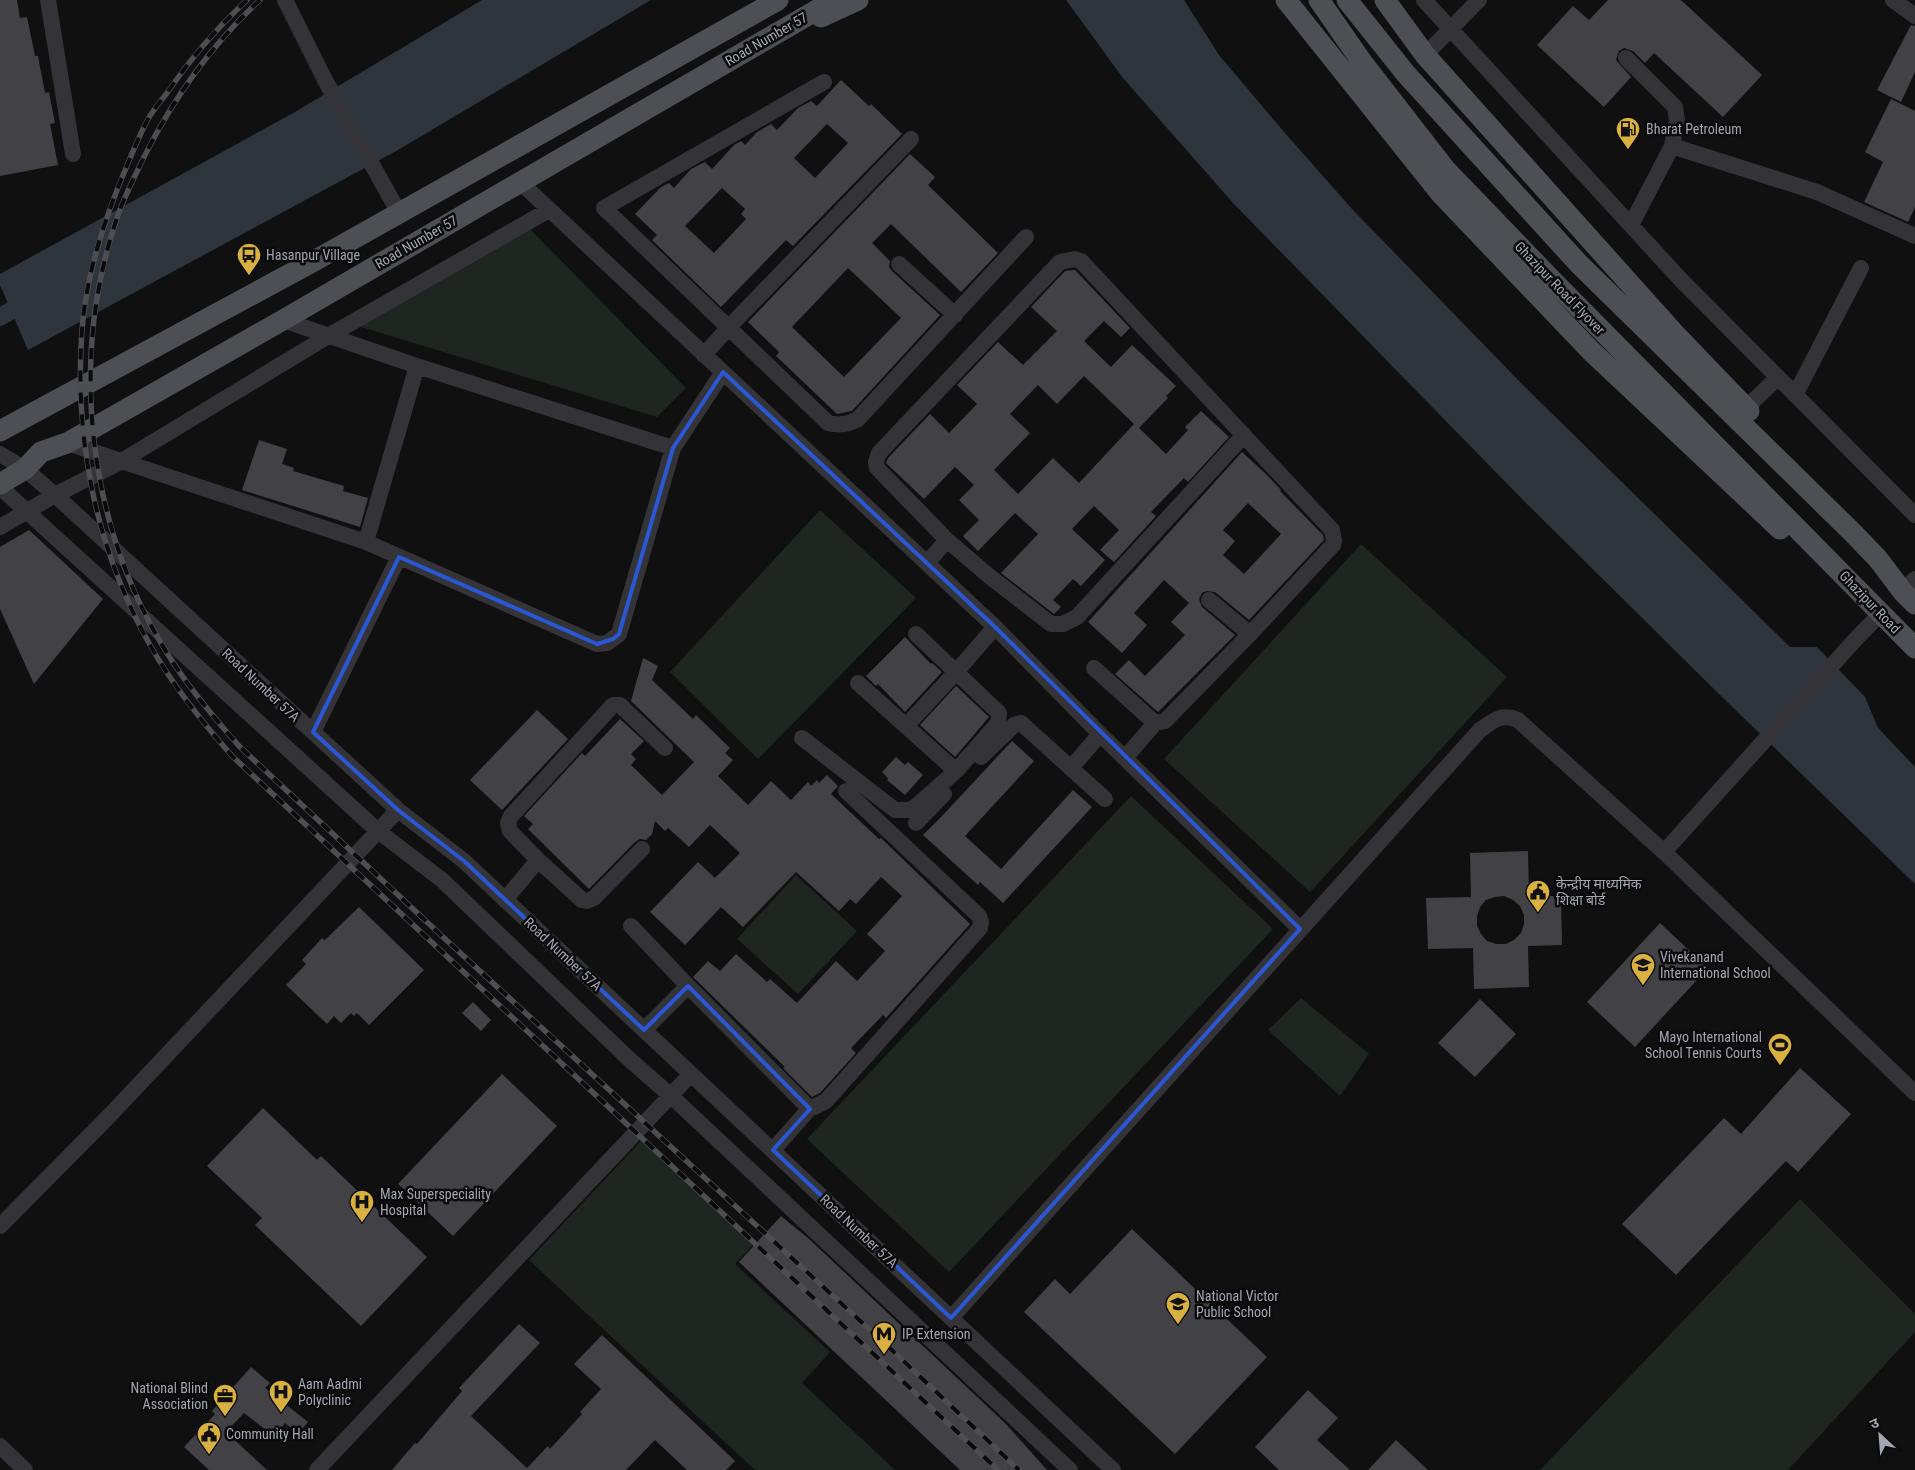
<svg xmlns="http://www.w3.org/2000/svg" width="1915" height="1470" font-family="'Roboto Condensed','Noto Sans Devanagari',sans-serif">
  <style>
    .green { fill: #1f2520 }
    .water { fill: #2f353c }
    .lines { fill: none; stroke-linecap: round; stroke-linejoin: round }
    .canal { stroke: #2f353c; stroke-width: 18 }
    .building { fill: #424246; fill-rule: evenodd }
    .minor { stroke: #343438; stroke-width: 16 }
    .major { stroke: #4e4f54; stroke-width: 21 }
    .rail-casing { stroke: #4d4e52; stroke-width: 5.5 }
    .rail { stroke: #0b0b0c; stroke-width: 4; stroke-dasharray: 11; stroke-linecap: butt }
    .marked { fill: none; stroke: #2a57d4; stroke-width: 4; stroke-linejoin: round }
    .labels { text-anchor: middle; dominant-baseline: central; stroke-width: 5; stroke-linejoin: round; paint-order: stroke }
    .street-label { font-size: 14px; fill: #a3a6b0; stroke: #0b0b0c }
    .poi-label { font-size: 14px; fill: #a3a6b0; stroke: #0b0b0c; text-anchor: start }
  </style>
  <rect width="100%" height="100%" fill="#101011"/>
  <path class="green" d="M530 229 686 388 657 417 348 323Z
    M820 510 916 598 758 759 670 672Z
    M1361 544 1507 677 1310 892 1164 759Z
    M1131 796 1273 929 949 1272 807 1139Z
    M796 875 857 931 798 994 737 939Z
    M1301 998 1369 1054 1340 1096 1268 1030Z
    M641 1141 753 1245 735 1264 830 1352 802 1383 895 1470H755L529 1260Z
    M1800 1199 1915 1314V1332L1788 1470H1540Z"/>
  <path class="water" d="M482 0H651L398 150 28 350 0 285V274L295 112Z
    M1066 0H1184L1219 55 1285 133 1352 209 1523 385 1790 647H1817L1865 697 1878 728 1915 767V884L1718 693 1524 501 1233 203 1123 78Z"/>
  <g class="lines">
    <path class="canal" d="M0 317 30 300"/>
  </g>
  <path class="building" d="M0 0H17L20 18 27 17 35 56H38L45 93 49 92 55 123 50 124 58 165 0 176Z
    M1608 0H1681L1762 75 1723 117 1654 53 1645 63 1633 51 1624 48 1619 51 1616 60 1631 77 1604 107 1537 45 1573 6 1589 20Z
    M1911 25 1915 26V72L1901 102 1877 90Z
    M841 80 869 106 871 104 902 134 793 246 786 240 721 307 652 240 657 235 635 214 661 187 669 183 674 188 691 169 705 162 712 169 734 145 741 141 745 145 757 132 771 124 777 130 798 108 811 101 817 106ZM827 124 848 143 815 178 794 158ZM722 188 745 209 741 214 746 219 714 253 685 226Z
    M1891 99 1915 111V207L1908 222 1864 202 1883 162 1865 152Z
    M910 154 935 177 928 185 998 253 961 292 891 224 872 243 890 261 889 267 892 271 940 315 852 411 837 414 776 356 779 352 748 322ZM848 268 901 318 844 377 792 327Z
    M1075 270 1130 328 1121 337 1104 321 1084 341 1111 367 1132 345 1176 386 1166 396 1168 398 1139 428 1166 454 1188 430 1185 427 1201 411 1229 437 1188 482 1184 478 1151 512 1156 516 1114 562 1100 550 1119 530 1094 506 1072 529 1105 560 1081 586 1073 579 1053 600 1061 607 1054 614 1001 573 1038 534 1015 513 978 551 963 536 979 520 959 500 974 485 955 467 924 499 886 463 888 458 930 414 949 433 977 404 957 385 998 342 1023 365 1057 331 1031 307 1065 271ZM1084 376 1134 424 1079 483 1053 458 1018 494 994 470 1030 433 1010 414 1038 385 1057 404Z
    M259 440 287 449 282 464 294 468 293 471 344 486 343 491 368 498 360 527 242 490Z
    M1242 452 1267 475 1281 490 1280 491 1323 535 1324 540 1249 620 1215 592 1206 591 1202 593 1199 599 1202 607 1235 635 1158 712 1115 674 1129 660 1145 676 1185 635 1171 622 1189 603 1164 580 1134 613 1147 625 1122 653 1088 622ZM1248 503 1281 534 1244 574 1223 555 1235 541 1223 530Z
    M29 530 103 599 34 684 0 609V547Z
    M905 637 931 664 932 663 942 672 905 712 878 684 876 686 866 676Z
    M643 658 658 666 652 680 693 719 696 715 730 748 725 753 733 760 718 776 748 805 771 781 791 800 808 782 811 786 817 780 819 783 827 775 838 786 831 794 879 839 881 838 970 924 886 1018 883 1015 851 1048 856 1053 820 1093 812 1097 783 1068 785 1067 693 977 708 961 720 971 736 954 767 982 770 979 797 1003 836 961 857 981 885 951 867 934 902 896 881 877 856 904 850 899 839 911 796 872 743 927 721 907 685 945 650 912 698 862 715 878 740 853 710 825 689 847 668 828 665 831 655 821 652 834 646 840 640 839 635 842 589 889 528 829 533 824 524 816 582 753 585 756 620 719 644 741 631 754 636 759 631 765 662 795 694 762 631 701Z
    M956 686 989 717 955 757 920 725Z
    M537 710 568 739 502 810 470 780Z
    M1012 741 1034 761 965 836 1001 869 1073 790 1092 807 1003 903 980 882 978 885 923 835 943 815Z
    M896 757 905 765 908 762 923 775 905 795 887 780 888 778 882 772Z
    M1528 851 1529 896H1561L1562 945 1528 946 1529 987 1474 989 1473 948 1428 949 1426 898 1471 897 1470 853ZM1504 896 1513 900 1520 906 1524 915V924L1521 933 1514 940 1506 944H1496L1487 941 1481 934 1477 926V916L1480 907 1486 900 1495 897Z
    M359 907 424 970 369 1025 357 1013 354 1016 351 1013 341 1023 334 1016 327 1024 286 985 306 964 302 960 322 938 325 940Z
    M1660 923 1708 968 1635 1047 1587 1002Z
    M1480 999 1516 1034 1475 1077 1438 1043Z
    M473 1002 491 1020 481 1031 462 1013Z
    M1800 1068 1851 1114 1798 1172 1786 1161 1676 1275 1622 1224 1724 1118 1741 1134Z
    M502 1074 557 1126 453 1236 398 1184Z
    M263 1108 317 1160 321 1156 427 1257 361 1326 255 1225 262 1218 207 1166Z
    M781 1216 808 1238 1006 1424 1047 1470H960L739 1262Z
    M1132 1229 1267 1357 1175 1454 1024 1312 1055 1279 1070 1294Z
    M519 1324 540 1343 471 1416 527 1468 548 1446 550 1449 582 1414 580 1412 601 1389 574 1364 602 1335 735 1461 726 1470H687L655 1440 626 1470H392L415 1443 417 1444 462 1391 459 1388Z
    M251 1367 270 1383 265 1388 308 1422 298 1434 285 1423 275 1437 244 1413 226 1432 267 1470H209L184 1447 215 1414 212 1411Z
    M1308 1390 1338 1418 1317 1440 1350 1470H1279L1255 1447Z
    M1396 1440 1428 1470H1368Z"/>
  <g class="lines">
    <path class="minor" d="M48 0 73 154
      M285 0 325 80 399 213
      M1424 0 1682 281 1915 515
      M1893 0 1915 16
      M1425 55 1479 0
      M1626 58 1675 107 1677 120 1672 146
      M824 82 604 208 828 423C840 426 848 424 858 419L1026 237
      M520 182 995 627 1100 734 1300 929
      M1631 225 1672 146 1817 192 1915 236
      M899 264 955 315
      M704 355 728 328 911 139
      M1795 395 1861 268
      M1746 408 1778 377
      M67 443 366 542 597 644 607 643 619 634 673 448 417 366 283 320
      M673 448 723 372
      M0 454 25 469 55 495 398 810 464 861 1113 1470
      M0 487 378 831 442 880 629 1059 670 1095 1070 1470
      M0 527 55 495 120 462 330 335 549 210
      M366 542 417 366
      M927 563 947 540
      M1903 592 1915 579
      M1209 600 1250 634
      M1094 668 1155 723 1165 721 1250 634 1333 545 1334 541 1332 530 1081 261 1075 259 1060 262 879 453 876 462 877 468 947 540 989 576 1051 624H1063L1077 617 1244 435
      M858 683 956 771
      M906 726 956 672 916 634
      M313 732 399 557
      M802 738 895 810H909L915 807 956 771 998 723 999 713 956 672 995 627
      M981 757 1014 725 1021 723 1105 799
      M1125 758 1155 723
      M1071 768 1100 734
      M916 823 944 794
      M642 849 594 898 587 901 582 900 538 860 510 831 508 823 511 816 613 705H620L665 748
      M1664 852 1854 641 1880 614
      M505 900 538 860
      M631 926 688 986 808 1107H814L826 1101 980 928 981 922 979 916 846 791
      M644 1030 688 986
      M773 1150 811 1107
      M0 1226 111 1114 398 810
      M951 1318 1480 730C1494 720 1502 713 1518 720L1664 852 1915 1093
      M0 1446 25 1470
      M317 1470 691 1074"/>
    <path class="major" d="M1286 0 1441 194 1591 351 1780 529
      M1319 0 1362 62 1445 169 1548 276 1915 648
      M1347 0 1406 74 1579 264 1854 534 1878 559 1903 592 1915 604
      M1385 0 1425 55 1674 333 1749 411
      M821 17 858 0
      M0 431 314 261 778 0
      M0 484 25 469 41 452 67 443 283 320 834 0"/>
    <defs>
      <path id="rail" d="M247 0C217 28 190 59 167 93 160 102 152 111 147 121 140 134 134 149 128 163 106 215 86 273 82 330 74 440 96 549 150 645 173 686 202 722 233 757L998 1470
        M260 0C212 44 173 99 144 157 135 176 125 195 118 215 67 362 88 534 174 664 194 694 216 720 239 746L443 937 894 1352 1019 1470"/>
    </defs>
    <use href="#rail" class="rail-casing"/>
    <use href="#rail" class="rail"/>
  </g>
  <path class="marked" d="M723 372 995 627 1300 929 951 1318 773 1150 810 1109 688 986 644 1030 464 861 398 810 313 732 399 557 597 644 613 639 619 634 673 448Z"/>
  <defs>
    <symbol id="fuel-pin" viewBox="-11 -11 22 30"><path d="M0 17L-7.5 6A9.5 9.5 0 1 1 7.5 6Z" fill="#d9b140" stroke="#0b0b0c"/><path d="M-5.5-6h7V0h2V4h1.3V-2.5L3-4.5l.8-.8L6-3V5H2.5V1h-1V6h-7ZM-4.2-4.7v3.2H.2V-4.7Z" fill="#111"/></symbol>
    <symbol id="bus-pin" viewBox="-11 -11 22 30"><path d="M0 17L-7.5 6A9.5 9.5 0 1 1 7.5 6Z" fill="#d9b140" stroke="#0b0b0c"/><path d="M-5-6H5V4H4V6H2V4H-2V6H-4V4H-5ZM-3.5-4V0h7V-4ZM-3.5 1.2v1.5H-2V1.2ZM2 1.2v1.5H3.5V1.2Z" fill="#111"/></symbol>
    <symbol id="civic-pin" viewBox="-11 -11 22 30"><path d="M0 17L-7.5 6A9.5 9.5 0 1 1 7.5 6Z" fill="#d9b140" stroke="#0b0b0c"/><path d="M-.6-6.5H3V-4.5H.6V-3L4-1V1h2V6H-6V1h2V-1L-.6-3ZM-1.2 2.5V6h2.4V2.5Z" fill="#111"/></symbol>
    <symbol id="school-pin" viewBox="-11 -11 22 30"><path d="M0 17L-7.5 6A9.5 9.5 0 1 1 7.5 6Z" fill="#d9b140" stroke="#0b0b0c"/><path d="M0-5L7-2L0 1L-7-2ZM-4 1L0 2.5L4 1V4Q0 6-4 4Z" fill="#111"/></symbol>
    <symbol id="stadium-pin" viewBox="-11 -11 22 30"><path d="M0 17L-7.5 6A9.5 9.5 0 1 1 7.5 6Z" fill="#d9b140" stroke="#0b0b0c"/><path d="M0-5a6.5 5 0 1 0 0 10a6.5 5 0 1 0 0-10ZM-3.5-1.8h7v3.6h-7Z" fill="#111"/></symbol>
    <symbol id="hospital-pin" viewBox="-11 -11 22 30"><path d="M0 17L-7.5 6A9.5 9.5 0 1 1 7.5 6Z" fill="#d9b140" stroke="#0b0b0c"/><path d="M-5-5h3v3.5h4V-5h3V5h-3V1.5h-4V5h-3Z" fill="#111"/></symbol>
    <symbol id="metro-pin" viewBox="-11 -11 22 30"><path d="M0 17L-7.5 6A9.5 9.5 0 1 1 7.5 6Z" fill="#d9b140" stroke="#0b0b0c"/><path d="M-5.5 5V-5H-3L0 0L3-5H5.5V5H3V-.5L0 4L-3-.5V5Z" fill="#111"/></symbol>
    <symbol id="office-pin" viewBox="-11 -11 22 30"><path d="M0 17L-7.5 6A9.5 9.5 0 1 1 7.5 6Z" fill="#d9b140" stroke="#0b0b0c"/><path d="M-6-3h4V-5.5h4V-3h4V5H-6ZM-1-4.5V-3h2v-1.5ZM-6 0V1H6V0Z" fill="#111"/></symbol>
  </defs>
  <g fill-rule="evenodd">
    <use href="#fuel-pin" x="1614" y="115" width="28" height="38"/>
    <use href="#bus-pin" x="235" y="241" width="28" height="38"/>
    <use href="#civic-pin" x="1524" y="878" width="28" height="38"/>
    <use href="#school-pin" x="1629" y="951" width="28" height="38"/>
    <use href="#stadium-pin" x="1766" y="1031" width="28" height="38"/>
    <use href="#hospital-pin" x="348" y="1188" width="28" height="38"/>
    <use href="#school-pin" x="1164" y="1290" width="28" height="38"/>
    <use href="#metro-pin" x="870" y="1320" width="28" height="38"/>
    <use href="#hospital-pin" x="267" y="1378" width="28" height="38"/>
    <use href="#office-pin" x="211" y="1382" width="28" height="38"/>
    <use href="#civic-pin" x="195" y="1420" width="28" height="38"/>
  </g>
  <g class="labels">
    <g class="street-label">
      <text transform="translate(766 39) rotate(-30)">Road Number 57</text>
      <text transform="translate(416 242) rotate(-30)">Road Number 57</text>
      <text transform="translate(1560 288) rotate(46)">Ghazipur Road Flyover</text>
      <text transform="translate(1870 602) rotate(46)">Ghazipur Road</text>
      <text transform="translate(261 685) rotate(43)">Road Number 57A</text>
      <text transform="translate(563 954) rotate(43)">Road Number 57A</text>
      <text transform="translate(859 1231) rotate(43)">Road Number 57A</text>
    </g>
    <g class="poi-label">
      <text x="1646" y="129">Bharat Petroleum</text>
      <text x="266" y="255">Hasanpur Village</text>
      <text x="1556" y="884">केन्द्रीय माध्यमिक<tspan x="1556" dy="16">शिक्षा बोर्ड</tspan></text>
      <text x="1660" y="957">Vivekanand<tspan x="1660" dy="16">International School</tspan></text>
      <text x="1762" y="1037" text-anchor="end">Mayo International<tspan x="1762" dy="16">School Tennis Courts</tspan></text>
      <text x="380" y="1194">Max Superspeciality<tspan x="380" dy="16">Hospital</tspan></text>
      <text x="1196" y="1296">National Victor<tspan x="1196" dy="16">Public School</tspan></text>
      <text x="902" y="1334">IP Extension</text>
      <text x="298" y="1384">Aam Aadmi<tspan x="298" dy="16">Polyclinic</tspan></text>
      <text x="208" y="1388" text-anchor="end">National Blind<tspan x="208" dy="16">Association</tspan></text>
      <text x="226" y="1434">Community Hall</text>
    </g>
  </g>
  <g transform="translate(1880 1435) rotate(334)" stroke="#0b0b0c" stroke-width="4" paint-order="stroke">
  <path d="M0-4L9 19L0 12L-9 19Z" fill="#a3a6b0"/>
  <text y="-8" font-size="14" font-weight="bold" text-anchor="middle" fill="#a3a6b0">उ</text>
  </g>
</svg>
